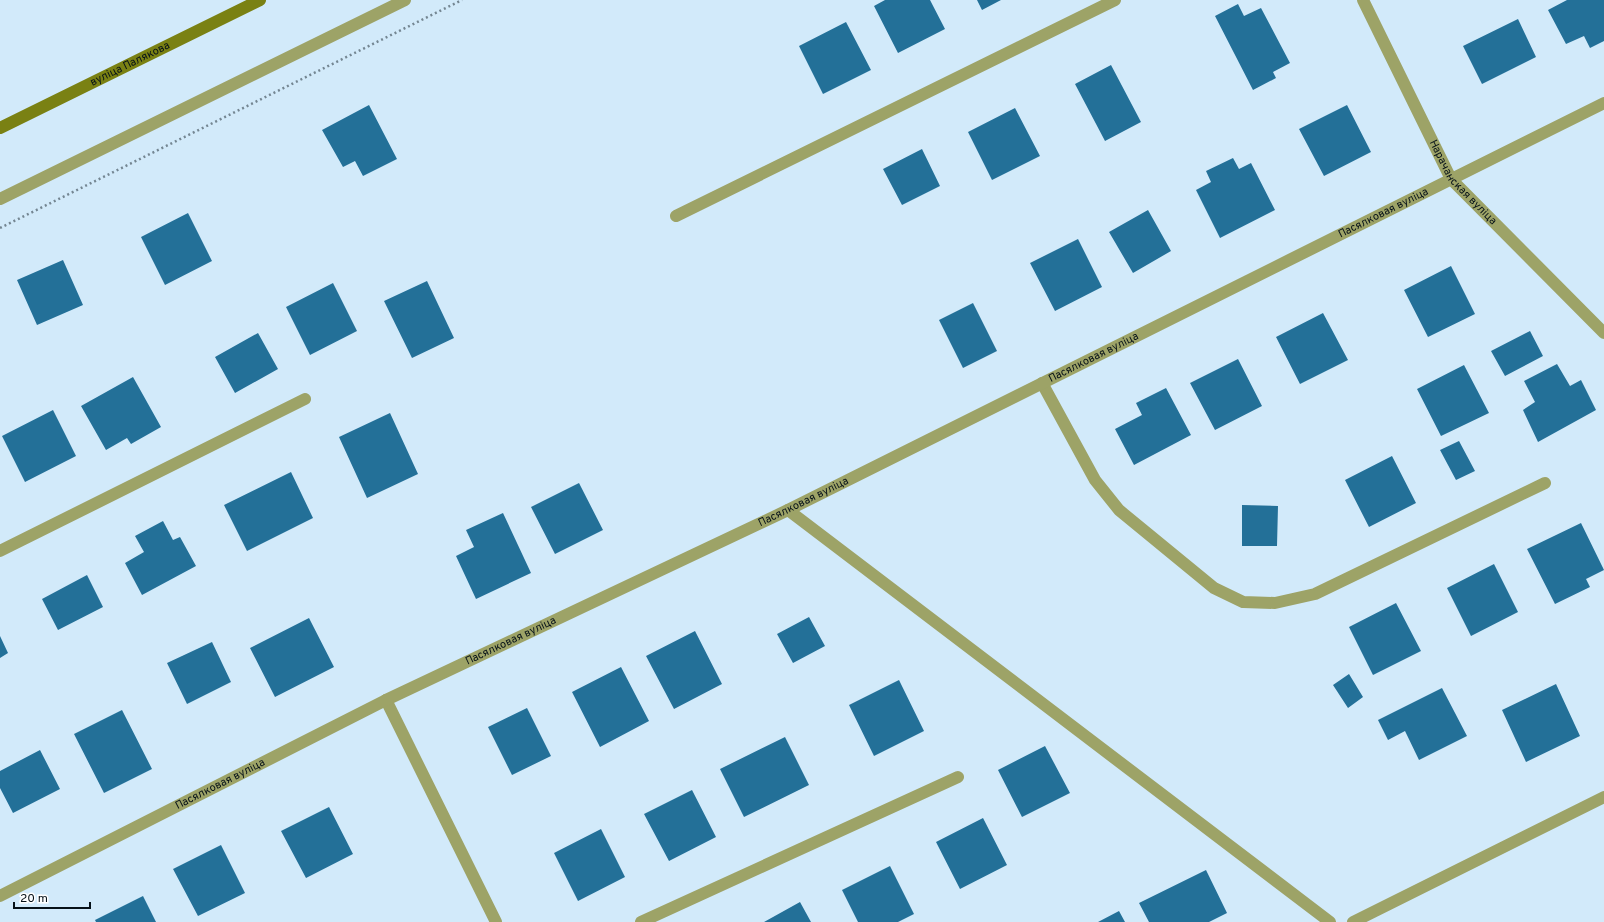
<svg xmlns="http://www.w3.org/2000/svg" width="1604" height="922" font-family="Overpass,sans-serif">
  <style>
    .building { fill: #237098 }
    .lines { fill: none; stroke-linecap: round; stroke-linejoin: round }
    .path { stroke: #748692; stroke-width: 2.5; stroke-dasharray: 2 3; stroke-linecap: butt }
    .lane { stroke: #9da367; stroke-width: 12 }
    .street { stroke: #9da367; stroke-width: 12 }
    .secondary { stroke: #7a8113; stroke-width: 12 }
    .labels { text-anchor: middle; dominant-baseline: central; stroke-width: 4; stroke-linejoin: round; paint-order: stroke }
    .street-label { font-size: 11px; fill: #061118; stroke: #fff }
  </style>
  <rect width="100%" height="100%" fill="#d2eafa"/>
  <path class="building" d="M885 0H930L945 29 898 53 874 6Z
    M977 0H1001L982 10Z
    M1567 0H1604V41L1590 48 1584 36 1566 44 1548 10Z
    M1238 4 1244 16 1261 8 1290 63 1273 72 1276 78 1253 90 1215 16Z
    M1518 19 1536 57 1482 84 1463 46Z
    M846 22 871 70 823 94 799 46Z
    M1111 65 1141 122 1105 141 1075 84Z
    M369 105 397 159 363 176 355 161 343 167 322 130Z
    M1347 105 1371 152 1324 176 1299 129Z
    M1015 108 1040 156 992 180 968 132Z
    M922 149 940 186 902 205 883 169Z
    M1233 158 1239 169 1251 163 1275 210 1220 238 1196 190 1211 182 1206 171Z
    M1148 210 1171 251 1133 273 1109 232Z
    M188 213 212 261 165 285 141 237Z
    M1078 239 1102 287 1055 311 1030 263Z
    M63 260 83 305 37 325 17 280Z
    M1451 266 1475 314 1428 337 1404 290Z
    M427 281 454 338 412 358 384 301Z
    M333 283 357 331 310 355 286 307Z
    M973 303 997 351 963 368 939 320Z
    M1323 313 1348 360 1300 384 1276 337Z
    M1530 331 1543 356 1505 376 1491 351Z
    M258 333 278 369 235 393 215 357Z
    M1238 359 1262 406 1215 430 1190 383Z
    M1557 364 1570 386 1581 380 1596 410 1538 442 1523 410 1535 402 1524 381Z
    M1464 365 1489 413 1441 436 1417 389Z
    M133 377 161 427 131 444 127 438 106 450 81 406Z
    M1166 388 1191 435 1134 465 1115 429 1142 415 1136 403Z
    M53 410 76 456 25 482 2 436Z
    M390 413 418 474 367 498 339 437Z
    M1459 441 1475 471 1456 480 1440 450Z
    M1392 456 1416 503 1369 527 1345 480Z
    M291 472 313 518 247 551 224 505Z
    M579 483 603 530 555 554 531 507Z
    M1242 505 1278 506 1277 546H1242Z
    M503 513 531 573 476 599 456 556 474 547 466 530Z
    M163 521 173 540 180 537 196 566 142 595 125 563 144 552 135 536Z
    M1581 523 1604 570 1586 579 1590 587 1555 604 1527 549Z
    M1494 564 1518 612 1471 636 1447 588Z
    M87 575 103 607 58 630 42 599Z
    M1396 603 1421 651 1373 675 1349 627Z
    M809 617 825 646 793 663 777 634Z
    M309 618 334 667 275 697 250 648Z
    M695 631 722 684 674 709 646 656Z
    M0 636 8 653 0 658Z
    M212 642 231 682 187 704 167 663Z
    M621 667 649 721 600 747 572 692Z
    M1349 674 1363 697 1348 708 1333 685Z
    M899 680 924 731 874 756 849 705Z
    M1556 684 1580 736 1526 762 1502 710Z
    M1442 688 1467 736 1419 760 1405 731 1388 740 1378 720Z
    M527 708 551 756 512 775 488 727Z
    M122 710 152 769 104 793 74 734Z
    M785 737 809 785 744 817 720 769Z
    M1045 746 1070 793 1022 817 998 770Z
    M40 750 60 789 13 813 0 788V771Z
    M692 790 716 837 669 861 644 814Z
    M329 807 353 854 306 878 281 831Z
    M983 818 1007 865 960 889 936 842Z
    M601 829 625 877 578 901 554 853Z
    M221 845 245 893 198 916 173 869Z
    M890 866 914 914 898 922H858L842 890Z
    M1206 870 1227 913 1209 922H1149L1139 903Z
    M143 896 156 922H96L95 920Z
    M800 902 811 922H764Z
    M1119 911 1125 922H1098Z"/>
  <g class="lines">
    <path class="path" d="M0 228 462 0"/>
    <path class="lane" d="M0 199 405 0"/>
    <g class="street">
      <path id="s1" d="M1363 0 1451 179 1604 333"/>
      <path d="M676 216 1115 0"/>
      <path d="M1042 383 1095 480 1119 510 1214 588 1243 602 1275 603 1315 594 1545 483"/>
      <path d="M788 510 1330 922"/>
      <path d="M0 551 305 399"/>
      <path d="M386 700 496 922"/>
      <path id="s2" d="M0 896 386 700 788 510 1604 103"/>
      <path d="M641 922 958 777"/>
      <path d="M1353 922 1604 797"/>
    </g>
    <path class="secondary" id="s3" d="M0 128 260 0"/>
  </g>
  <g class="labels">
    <g class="street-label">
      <text stroke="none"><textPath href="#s3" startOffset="145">вуліца Палякова</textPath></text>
      <text stroke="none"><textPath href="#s1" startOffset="209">Нарачанская вуліца</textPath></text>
      <text stroke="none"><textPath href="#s2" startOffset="1543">Пасялковая вуліца</textPath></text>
      <text stroke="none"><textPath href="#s2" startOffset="1219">Пасялковая вуліца</textPath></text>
      <text stroke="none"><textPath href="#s2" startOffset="895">Пасялковая вуліца</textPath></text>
      <text stroke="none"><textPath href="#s2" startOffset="571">Пасялковая вуліца</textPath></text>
      <text stroke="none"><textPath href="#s2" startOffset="247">Пасялковая вуліца</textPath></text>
    </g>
  </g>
  <path d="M14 902v6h76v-6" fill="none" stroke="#061118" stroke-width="2"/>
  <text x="20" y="902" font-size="12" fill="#061118" stroke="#ffffff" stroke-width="3" paint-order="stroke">20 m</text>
</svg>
